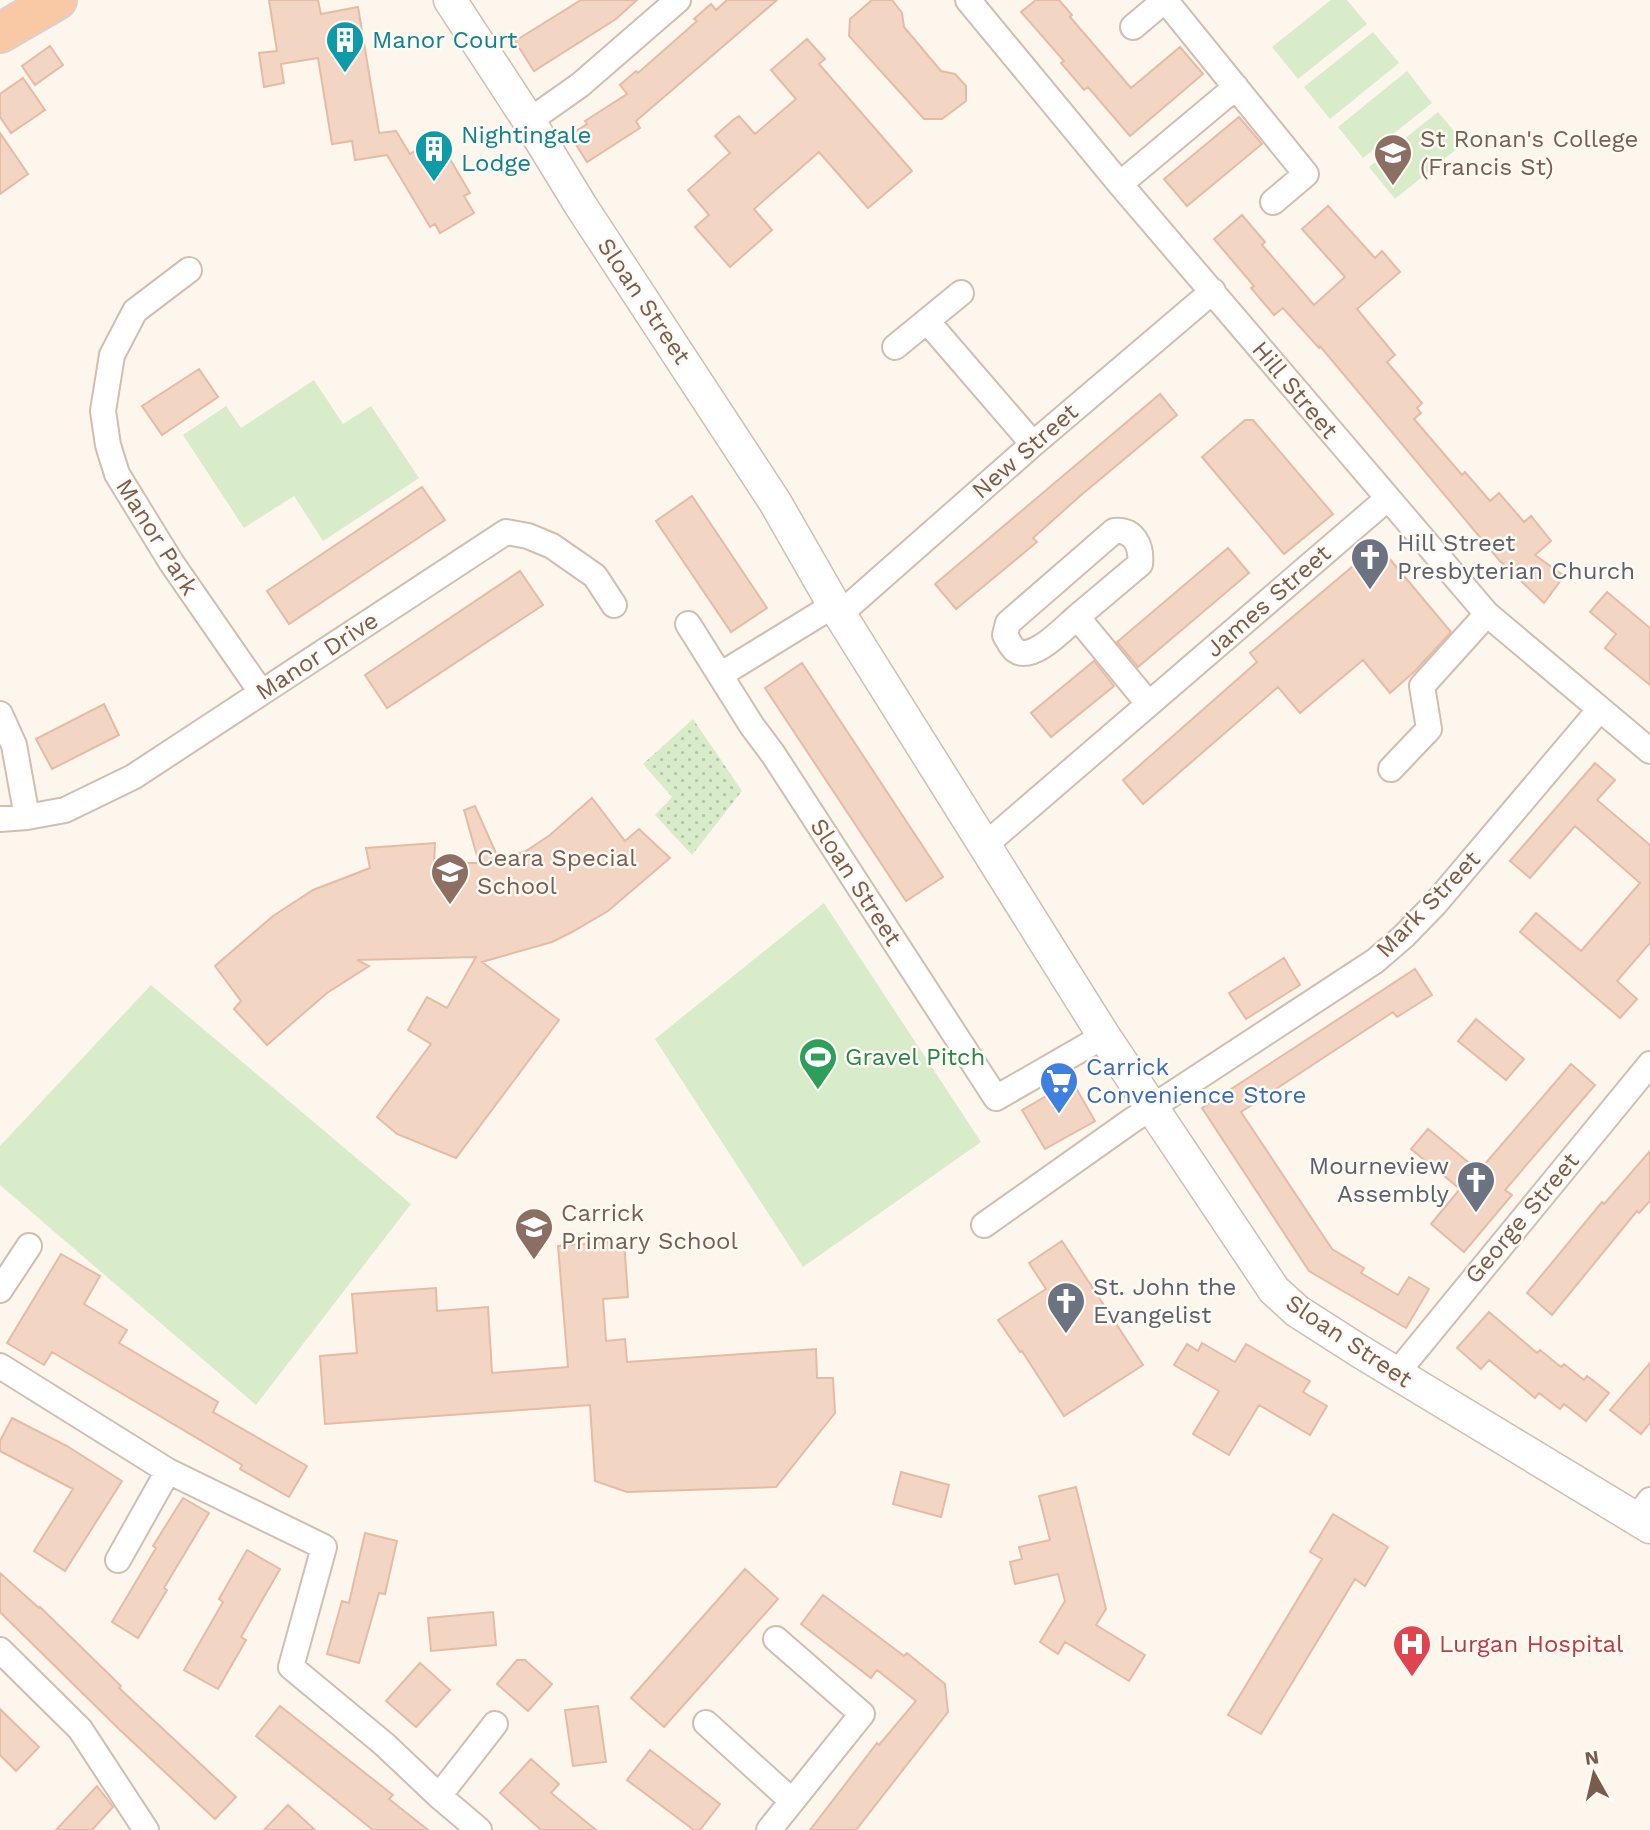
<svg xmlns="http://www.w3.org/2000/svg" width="1650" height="1830" font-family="'Work Sans',sans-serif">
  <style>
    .grass { fill: #d8ecc9 }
    .park { fill: url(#park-dots) }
    .building { fill: #f3d5c3; stroke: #e6bba3; stroke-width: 2 }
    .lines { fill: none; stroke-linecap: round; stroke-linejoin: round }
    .minor-casing { stroke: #d1beb0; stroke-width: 28 }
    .tertiary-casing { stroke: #d1beb0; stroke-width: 35 }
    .trunk-casing { stroke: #dad1cd; stroke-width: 42 }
    .minor { stroke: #fff; stroke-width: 24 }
    .tertiary { stroke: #fff; stroke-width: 32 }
    .trunk { stroke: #f9c8a4; stroke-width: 38 }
    .labels { text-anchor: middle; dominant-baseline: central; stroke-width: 5; stroke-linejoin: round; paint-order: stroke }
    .culture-label { font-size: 24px; fill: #0d838f; stroke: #fffaf3; text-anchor: start }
    .education-label { font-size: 24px; fill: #785e54; stroke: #fffaf3; text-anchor: start }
    .street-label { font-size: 24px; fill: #7a5c4d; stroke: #fffaf3 }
    .worship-label { font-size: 24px; fill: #5b616d; stroke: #fffaf3; text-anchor: start }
    .leisure-label { font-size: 24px; fill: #27864d; stroke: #fffaf3; text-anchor: start }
    .shop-label { font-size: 24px; fill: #366cbe; stroke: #fffaf3; text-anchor: start }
    .health-label { font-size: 24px; fill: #be3a42; stroke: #fffaf3; text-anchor: start }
  </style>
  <defs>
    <pattern id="park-dots" width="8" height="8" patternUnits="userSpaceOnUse" patternTransform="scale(1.75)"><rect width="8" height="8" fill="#d8ecc9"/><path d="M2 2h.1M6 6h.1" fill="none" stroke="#b4c2a5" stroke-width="1.8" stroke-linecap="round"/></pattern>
  </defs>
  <rect width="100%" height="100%" fill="#fdf6ec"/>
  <path class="grass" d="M1331 0H1347L1367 24 1298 79 1272 47Z
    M1373 32 1399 63 1330 119 1304 87Z
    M1407 71 1432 103 1363 158 1338 127Z
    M1438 112 1464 143 1395 199 1369 167Z
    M314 380 343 424 371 406 419 478 323 541 294 496 244 528 183 435 226 406 241 428Z
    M824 903 981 1142 803 1267 655 1039Z
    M151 985 411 1204 256 1405 0 1185V1146Z"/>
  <path class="park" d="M693 719 742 791 692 855 655 815 672 797 643 764Z"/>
  <path class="building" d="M269 0H318L321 14 358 7 379 133 396 131 410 154 432 141 441 157 447 154 470 193 464 196 474 213 440 233 435 224 430 227 387 155 355 160 352 141 332 144 318 58 281 64 284 83 264 87 259 53 277 51Z
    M581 0H637L616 19 534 71 515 41Z
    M727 0H777L636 121 640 128 587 162 570 135 587 124 585 121 627 94 620 85 636 71 638 73 697 21 694 19 711 4 716 10Z
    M872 0H892L902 13 904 27 941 71 955 74 966 86V101L942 119H924L849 36 850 19Z
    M1036 0H1059L1072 15 1070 17 1131 88 1180 47 1203 74 1130 136 1088 87 1084 90 1061 63 1064 61 1021 12Z
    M807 39 825 59 819 64 912 171 868 208 819 152 754 209 772 230 730 267 695 227 709 215 688 190 730 153 715 136 733 120 739 116 755 134 796 99 771 70Z
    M50 46 63 65 35 85 22 66Z
    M23 78 45 110 11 133 0 117V94Z
    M1239 117 1262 144 1187 206 1164 179Z
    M0 133 28 174 0 194Z
    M1328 206 1375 258 1382 251 1400 272 1357 309 1395 355 1387 362 1422 403 1417 408 1421 413 1414 419 1462 475 1465 472 1490 501 1499 493 1524 522 1531 516 1551 541 1535 555 1564 576 1544 603 1499 560 1320 346 1319 348 1283 308 1274 315 1251 288 1254 286 1214 239 1242 215 1265 242 1262 245 1314 305 1345 277 1302 229Z
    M199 369 218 397 162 435 142 406Z
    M1160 394 1177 415 1080 496 1033 538 1037 542 956 609 935 584Z
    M1245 420H1253L1333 514 1284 554 1202 457Z
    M422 487 445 520 289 624 267 591Z
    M692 496 767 608 731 632 656 521Z
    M1378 545 1451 632 1415 671 1390 693 1363 660 1300 713 1278 687 1143 804 1123 780 1257 662 1250 653Z
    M1228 548 1249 573 1138 667 1117 642Z
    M520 571 543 605 387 708 365 675Z
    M1607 592 1650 628V685L1605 648 1616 634 1590 612Z
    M1094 661 1114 686 1051 737 1031 713Z
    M802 663 943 877 906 901 765 688Z
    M104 704 119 735 52 769 36 739Z
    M1595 763 1615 780 1597 800 1650 845V943L1617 981 1637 999 1620 1018 1520 932 1536 913 1581 951 1640 883 1575 826 1530 878 1510 861Z
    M592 798 625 841 639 829 670 858 608 911 572 932 552 942 482 962 559 1020 456 1158 397 1134 377 1117 431 1044 408 1030 427 997 447 1008 476 957 357 960 369 966 327 993 267 1045 234 1009 241 1001 215 966 273 916 313 890 370 868 366 848 435 843 434 863H479L464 810 475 806 499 860 526 851 550 835Z
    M1284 958 1300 985 1246 1019 1229 993Z
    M1415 969 1432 995 1397 1017 1393 1012 1241 1112 1332 1249 1364 1268 1361 1273 1398 1295 1409 1277 1429 1289 1406 1328 1309 1271 1202 1108Z
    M1476 1019 1524 1059 1506 1080 1458 1041Z
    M1571 1064 1595 1085 1505 1190 1512 1195 1464 1252 1431 1224 1460 1189 1411 1149 1428 1129 1479 1171Z
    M1072 1081 1095 1121 1045 1149 1022 1110Z
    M1650 1151V1201L1639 1213 1637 1211 1552 1315 1527 1293 1602 1202 1604 1204Z
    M624 1241 628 1297 603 1299 606 1341 625 1339 627 1362 816 1349 817 1378H833L835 1413 776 1487 627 1492 595 1481 590 1405 325 1424 320 1356 357 1353 352 1294 436 1288 437 1311 488 1307 492 1373 568 1367 558 1246Z
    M1062 1241 1143 1365 1064 1416 1022 1351 1020 1352 998 1320 1046 1289 1029 1263Z
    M61 1254 100 1276 84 1304 127 1330 119 1343 218 1402 213 1412 307 1466 289 1497 240 1469 242 1465 52 1352 44 1365 7 1343Z
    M1489 1312 1537 1353 1540 1350 1561 1367 1564 1364 1584 1380 1587 1376 1609 1393 1586 1421 1564 1404 1560 1409 1539 1393 1535 1398 1489 1360 1481 1369 1457 1348Z
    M1202 1343 1235 1362 1246 1344 1310 1381 1303 1392 1327 1406 1310 1435 1259 1405 1229 1455 1193 1434 1219 1391 1174 1365 1187 1344 1198 1351Z
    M1650 1363V1423L1641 1434 1610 1410Z
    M12 1418 67 1446 122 1481 65 1571 34 1551 73 1489 0 1451V1441Z
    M901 1472 949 1485 941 1517 893 1504Z
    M1076 1487 1106 1609 1096 1625 1145 1655 1129 1681 1065 1642 1058 1654 1040 1642 1065 1601 1058 1574 1015 1584 1010 1562 1022 1559 1019 1547 1050 1540 1039 1496Z
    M183 1498 209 1513 164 1588 167 1590 138 1638 112 1622 156 1548 153 1546Z
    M1333 1514 1388 1547 1365 1586 1355 1579 1261 1734 1228 1715 1322 1559 1310 1552Z
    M365 1533 397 1541 385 1594 379 1593 359 1663 327 1654 342 1601 349 1603Z
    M247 1550 280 1569 241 1637 246 1640 218 1689 184 1670 223 1602 219 1599Z
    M745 1569 778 1599 664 1727 631 1698Z
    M0 1573 39 1608 40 1607 121 1686 119 1688 236 1797 215 1819 120 1730 0 1612Z
    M823 1595 904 1656 907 1653 945 1684 948 1712 856 1830H810L877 1743 879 1745 916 1701 877 1670 871 1678 801 1624Z
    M493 1612 496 1645 431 1651 428 1618Z
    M517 1660H525L552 1684 528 1711 497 1684Z
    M420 1663 450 1690 416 1727 386 1701Z
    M280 1706 393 1795 389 1799 428 1830H373L256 1736Z
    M598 1706 606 1762 573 1766 565 1710Z
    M0 1709 39 1747 16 1771 0 1755Z
    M650 1750 720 1804 700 1830H694L627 1780Z
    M531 1759 559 1784 551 1793 596 1830H541L500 1793Z
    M97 1786 113 1807 92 1830H56Z
    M288 1805 315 1830H264Z"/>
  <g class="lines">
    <defs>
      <path id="minor" d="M968 0 1120 184 1487 614 1650 751
        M1133 27 1165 0 1306 174 1273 202
        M529 121 580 85 678 0
        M1120 184 1236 87
        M189 270 135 311 112 355 103 411 108 445 117 474 171 562 261 692
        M927 321 1033 444
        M895 347 961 293
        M834 605 720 675 752 726 773 754 996 1098 1104 1036
        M840 614 1033 444 1213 291
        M1077 617 1140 564C1142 546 1134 529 1114 531L1008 623 1005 635C1008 640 1011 647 1015 650 1032 663 1063 629 1077 617L1148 703
        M688 624 720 675
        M0 714 14 745 27 817
        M1391 769 1429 729 1422 686 1487 614
        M0 819 27 817 65 810 133 777 506 532 528 536 552 546 595 576 614 605
        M985 845 1387 499
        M984 1225 1131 1121 1375 961 1404 936 1435 904 1600 709
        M0 1290 29 1246
        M0 1366 168 1471 324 1547 291 1667 384 1744 439 1796 479 1830
        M1396 1374 1650 1064
        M1636 1519 1650 1500
        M118 1560 168 1471
        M0 1650 80 1729 146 1830
        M706 1723 792 1801
        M439 1796 495 1724
        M769 1830 862 1714 776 1639"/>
      <path id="tertiary" d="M450 0 529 121 581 206 775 502 834 605 1104 1036 1274 1290 1297 1311 1361 1352 1650 1527"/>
      <path id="trunk" d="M0 33 57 0"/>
    </defs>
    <use href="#minor" class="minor-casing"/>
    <use href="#tertiary" class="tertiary-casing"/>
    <use href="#trunk" class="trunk-casing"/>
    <use href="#minor" class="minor"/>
    <use href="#tertiary" class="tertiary"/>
    <use href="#trunk" class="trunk"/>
  </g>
  <defs>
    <symbol id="building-pin" viewBox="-11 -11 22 30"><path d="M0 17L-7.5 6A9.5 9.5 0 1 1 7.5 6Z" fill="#0f9aa8" stroke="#fffaf3"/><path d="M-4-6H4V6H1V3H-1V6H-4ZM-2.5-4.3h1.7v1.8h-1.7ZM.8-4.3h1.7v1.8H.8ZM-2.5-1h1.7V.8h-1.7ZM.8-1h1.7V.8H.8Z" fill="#fff"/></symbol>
    <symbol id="school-pin" viewBox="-11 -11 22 30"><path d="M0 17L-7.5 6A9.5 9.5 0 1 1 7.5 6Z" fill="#8d6e63" stroke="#fffaf3"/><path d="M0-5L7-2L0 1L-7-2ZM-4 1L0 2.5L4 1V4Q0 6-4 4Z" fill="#fff"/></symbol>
    <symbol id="church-pin" viewBox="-11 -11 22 30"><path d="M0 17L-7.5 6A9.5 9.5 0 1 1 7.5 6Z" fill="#6b7280" stroke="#fffaf3"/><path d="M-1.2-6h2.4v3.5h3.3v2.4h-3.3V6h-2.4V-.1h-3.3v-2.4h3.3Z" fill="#fff"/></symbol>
    <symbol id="stadium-pin" viewBox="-11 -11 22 30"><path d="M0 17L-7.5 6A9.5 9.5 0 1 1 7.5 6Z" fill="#2e9e5b" stroke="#fffaf3"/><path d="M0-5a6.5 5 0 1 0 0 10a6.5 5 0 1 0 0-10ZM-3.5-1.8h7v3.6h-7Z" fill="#fff"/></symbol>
    <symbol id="supermarket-pin" viewBox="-11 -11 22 30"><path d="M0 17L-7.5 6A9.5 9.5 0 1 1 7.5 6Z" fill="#3f7fe0" stroke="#fffaf3"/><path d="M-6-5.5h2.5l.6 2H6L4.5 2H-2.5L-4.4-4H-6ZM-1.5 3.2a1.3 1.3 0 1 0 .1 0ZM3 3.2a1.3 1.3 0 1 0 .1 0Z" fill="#fff"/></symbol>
    <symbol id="hospital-pin" viewBox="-11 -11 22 30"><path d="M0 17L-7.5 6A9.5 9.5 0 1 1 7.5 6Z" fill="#e0444e" stroke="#fffaf3"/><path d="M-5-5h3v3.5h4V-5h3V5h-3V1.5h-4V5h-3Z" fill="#fff"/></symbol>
  </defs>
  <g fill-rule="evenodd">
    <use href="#building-pin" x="323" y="18" width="44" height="60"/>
    <use href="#building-pin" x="412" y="127" width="44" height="60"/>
    <use href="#school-pin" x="1371" y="131" width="44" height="60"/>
    <use href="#church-pin" x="1348" y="535" width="44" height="60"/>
    <use href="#school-pin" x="428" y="850" width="44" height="60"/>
    <use href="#stadium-pin" x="796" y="1035" width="44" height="60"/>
    <use href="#supermarket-pin" x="1037" y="1059" width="44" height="60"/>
    <use href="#church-pin" x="1454" y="1158" width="44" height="60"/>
    <use href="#school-pin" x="512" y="1205" width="44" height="60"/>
    <use href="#church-pin" x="1044" y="1279" width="44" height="60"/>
    <use href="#hospital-pin" x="1390" y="1622" width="44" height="60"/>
  </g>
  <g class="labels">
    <g class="culture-label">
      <text x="372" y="40">Manor Court</text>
      <text x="461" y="135">Nightingale<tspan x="461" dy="28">Lodge</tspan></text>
    </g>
    <g class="education-label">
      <text x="1420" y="139">St Ronan's College<tspan x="1420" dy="28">(Francis St)</tspan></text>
      <text x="477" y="858">Ceara Special<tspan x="477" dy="28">School</tspan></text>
      <text x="561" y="1213">Carrick<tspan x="561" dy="28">Primary School</tspan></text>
    </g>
    <g class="street-label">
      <text transform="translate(644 301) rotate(56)">Sloan Street</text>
      <text transform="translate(1295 390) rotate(50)">Hill Street</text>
      <text transform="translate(1025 451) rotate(-41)">New Street</text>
      <text transform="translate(157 537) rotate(58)">Manor Park</text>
      <text transform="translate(1268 601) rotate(-41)">James Street</text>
      <text transform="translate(317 656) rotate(-33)">Manor Drive</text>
      <text transform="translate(856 882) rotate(57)">Sloan Street</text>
      <text transform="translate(1428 904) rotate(-46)">Mark Street</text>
      <text transform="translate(1522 1218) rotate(-50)">George Street</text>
      <text transform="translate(1349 1341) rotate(34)">Sloan Street</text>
    </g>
    <g class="worship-label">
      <text x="1397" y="543">Hill Street<tspan x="1397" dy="28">Presbyterian Church</tspan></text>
      <text x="1449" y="1166" text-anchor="end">Mourneview<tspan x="1449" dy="28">Assembly</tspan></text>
      <text x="1093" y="1287">St. John the<tspan x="1093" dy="28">Evangelist</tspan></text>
    </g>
    <g class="leisure-label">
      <text x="845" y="1057">Gravel Pitch</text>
    </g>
    <g class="shop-label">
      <text x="1086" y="1067">Carrick<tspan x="1086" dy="28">Convenience Store</tspan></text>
    </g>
    <g class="health-label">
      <text x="1439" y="1644">Lurgan Hospital</text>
    </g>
  </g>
  <g transform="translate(1594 1774) rotate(352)" stroke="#fffaf3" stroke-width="5" paint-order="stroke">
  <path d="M0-5L12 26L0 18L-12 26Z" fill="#7a5c4d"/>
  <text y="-10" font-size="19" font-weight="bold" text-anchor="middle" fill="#7a5c4d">N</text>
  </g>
</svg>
